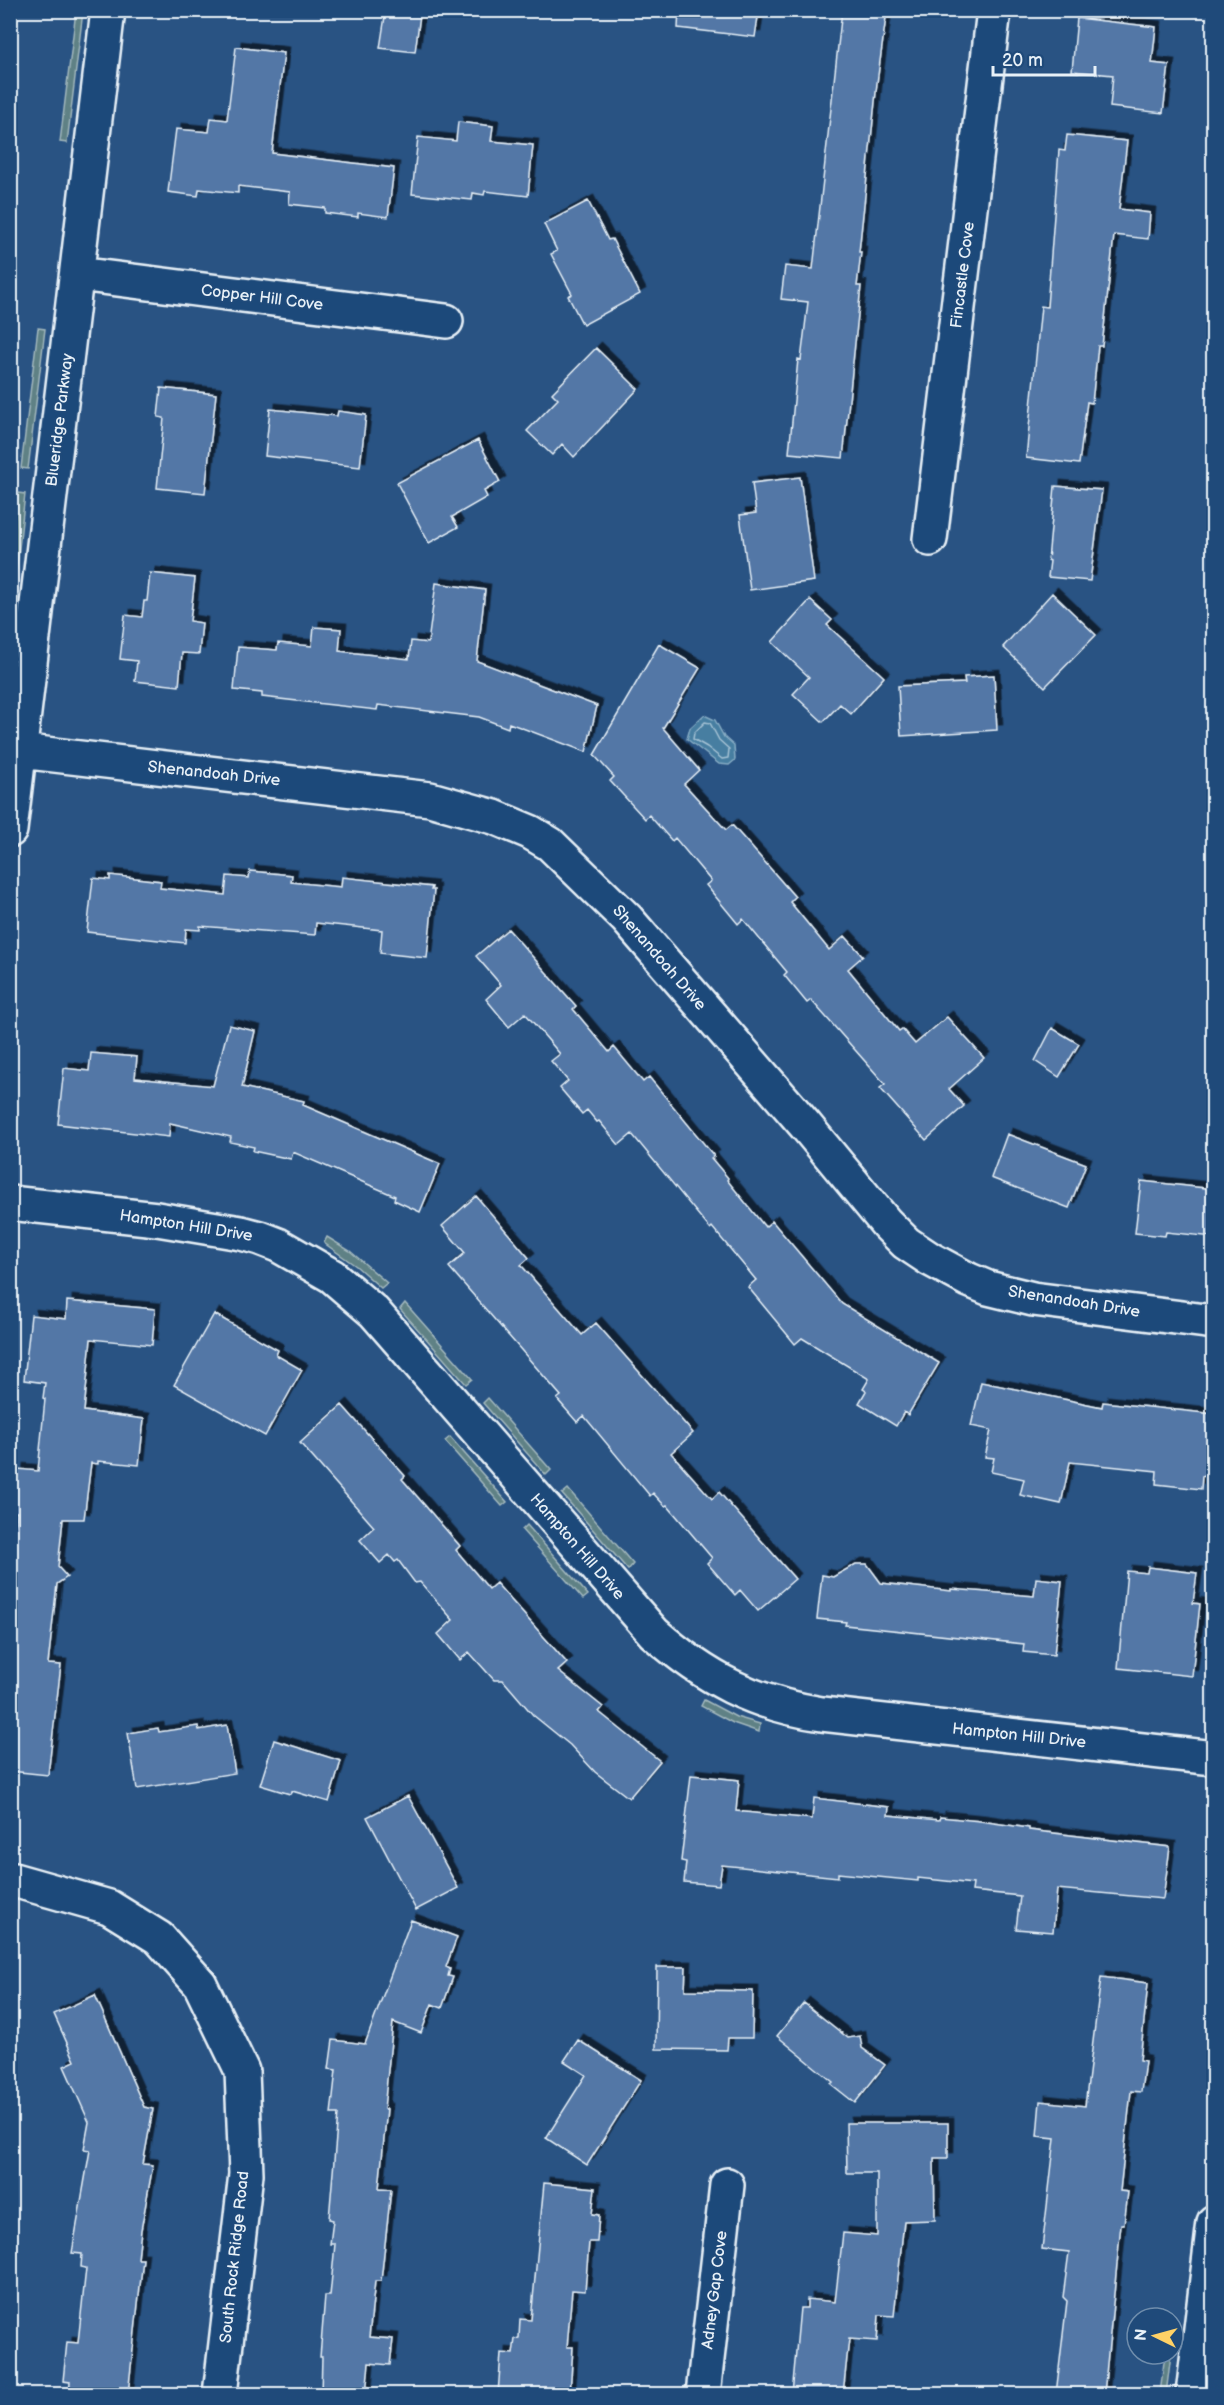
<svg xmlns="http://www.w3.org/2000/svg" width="1224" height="2405" font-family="'Balsamiq Sans',sans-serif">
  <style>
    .green { fill: #5f8185; stroke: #a4b9be; stroke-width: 1.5 }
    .water { fill: #467ea1; stroke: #87acc4; stroke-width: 1.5 }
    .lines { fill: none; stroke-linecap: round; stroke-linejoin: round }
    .shore { stroke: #a7c3d5; stroke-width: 1.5 }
    .building { fill: #5377a6; stroke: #e8f1f8; stroke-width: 1.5; filter: url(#shadow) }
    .minor-casing { stroke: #e8f1f8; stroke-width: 38 }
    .minor { stroke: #1f4a7a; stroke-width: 33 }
    .labels { text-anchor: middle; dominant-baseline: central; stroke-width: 4.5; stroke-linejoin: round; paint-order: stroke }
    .street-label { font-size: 16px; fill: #e8f1f8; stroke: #1f4a7a }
  </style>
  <defs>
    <filter id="shadow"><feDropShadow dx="5.5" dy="-5.5" stdDeviation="0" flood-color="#0009"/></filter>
  </defs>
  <rect width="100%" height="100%" fill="#295383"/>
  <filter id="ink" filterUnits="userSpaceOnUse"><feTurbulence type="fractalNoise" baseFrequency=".0167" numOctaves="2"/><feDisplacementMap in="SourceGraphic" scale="12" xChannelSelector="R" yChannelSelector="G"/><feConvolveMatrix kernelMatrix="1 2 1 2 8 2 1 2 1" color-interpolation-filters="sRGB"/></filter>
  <g filter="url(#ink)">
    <path class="green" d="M76 11H83L67 143 60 142Z
      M38 328 45 329 28 469 21 468Z
      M18 493 25 494 11 620V562Z
      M327 1237 350 1251 387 1283 381 1288 356 1266 324 1243Z
      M405 1303 472 1379 466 1384 400 1309Z
      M488 1398 551 1470 546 1475 483 1403Z
      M450 1437 507 1502 502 1506 445 1441Z
      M568 1489 633 1564 628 1570 562 1494Z
      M527 1525 588 1595 583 1599 522 1530Z
      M704 1700 736 1717 760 1724 759 1732 733 1723 701 1706Z
      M1165 2354H1171L1166 2394H1160Z"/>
    <path class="water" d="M704 715 715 720 724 737 734 746 735 760 729 765 719 764 687 739 690 728Z"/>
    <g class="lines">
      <path class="shore" d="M705 722 710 723 719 740 729 749 728 758 722 759 707 747 693 739 694 733Z"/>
    </g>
    <path class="building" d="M386 10 420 15 415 52 380 48Z
      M679 10H759L755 37 678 28Z
      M842 10H887L877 83 859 252H861L857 286H861L843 458 789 453 798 359 801 360 808 302 781 299 785 266 813 269Z
      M1077 18 1156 27 1152 63 1169 65 1163 113 1110 107 1113 75 1072 71Z
      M236 47 284 53 272 153 394 168 388 217 358 213V217L325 213V208L289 204 290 192 238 186V193L199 189 198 196 168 192 176 129 209 132 211 118 227 120Z
      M458 122 493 126 491 141 533 145 528 196 485 191 484 195 473 193 472 200 412 194 418 137 456 141Z
      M1067 135 1127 141 1119 209 1150 213 1148 239 1114 235 1102 346H1098L1092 403 1087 402 1079 464 1026 458 1041 306 1047 307 1059 150 1065 151Z
      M588 201 608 240 612 239 640 294 583 325 568 296 572 294 551 254 557 251 544 224Z
      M596 348 638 389 574 457 562 444 552 455 527 431 558 399 552 393Z
      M161 388 216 394 205 493 157 488 164 418 158 417Z
      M270 409 337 416 338 411 366 415 360 467 265 456Z
      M478 440 500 482 484 491 487 497 452 517 458 527 429 543 397 483Z
      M800 477 814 581 750 590 740 515 756 513 752 483Z
      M1055 486 1102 490 1090 581 1048 577 1050 561 1048 560Z
      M150 573 195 578 190 621 202 623 199 654 182 653 179 686 135 681 137 661 120 659 125 615 142 617 144 601H147Z
      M436 583 485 590 477 661 597 706 586 752 509 723 508 728 479 717 378 705 377 710 262 697V693L234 690 238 647 277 650 278 643 312 646 314 627 341 629 339 651 409 659 411 641 428 643Z
      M1052 593 1096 635 1045 687 1003 647Z
      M810 600 832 620 827 625 884 677 851 714 840 704 823 722 793 694 809 677 772 642Z
      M659 644 700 668 663 728 699 770 684 784 726 830 732 825 769 867 795 897 790 902 829 950 845 936 863 956 848 969 899 1031 902 1029 915 1044 947 1017 984 1058 949 1089 964 1106 926 1140 880 1088 885 1084 833 1025 811 1000 807 1003 784 975 787 972 743 919 738 924 706 885 711 881 675 838 672 841 649 815 645 819 610 781 614 777 594 755Z
      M994 675 997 730 901 736 898 686 965 683 964 677Z
      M250 871 292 875 291 882 341 887 342 877 432 887 431 890H434L427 958 380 953 382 930 316 923 315 935 200 926V930L186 929 185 943 87 932 93 878 110 880V875L161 881 160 888 225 895 227 876 249 878Z
      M508 929 576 1006 573 1009 609 1052 614 1047 643 1082 649 1077 714 1156 711 1158 728 1178 727 1180 765 1227 772 1221 842 1304 939 1363 908 1415 904 1412 896 1426 859 1403 866 1391 863 1389 869 1379 802 1338 795 1344 748 1287 756 1280 712 1227 710 1229 632 1134 619 1145 599 1121 597 1122 587 1110 582 1114 560 1088 568 1081 551 1061 560 1054 525 1013 509 1027 486 999 501 985 476 956Z
      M229 1025 255 1031 242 1087 304 1101 303 1105 440 1164 420 1212 394 1200 395 1196 293 1152 291 1159 253 1151 254 1147 230 1142 231 1137 170 1123 169 1137 58 1124 64 1068 89 1071 91 1053 137 1057 135 1078 213 1086Z
      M1052 1028 1079 1044 1059 1077 1035 1061Z
      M1007 1134 1086 1164 1069 1208 991 1178Z
      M1141 1181 1214 1189V1237L1166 1232 1165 1236 1135 1233Z
      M476 1196 529 1258 521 1265 582 1335 596 1323 693 1433 671 1453 712 1499 719 1492 795 1579 758 1611 740 1590 735 1595 707 1563 712 1558 667 1505 665 1506 653 1493 650 1496 584 1416 577 1422 557 1399 561 1396 449 1267 465 1253 442 1226Z
      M67 1301 155 1309 152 1345 91 1339 84 1411 144 1419 139 1465 98 1461V1464L91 1463 84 1519H63L58 1567 67 1577 57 1584 48 1664 61 1665 48 1775 10 1771V1571L17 1512H13L18 1469 38 1471 45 1399 43 1398 45 1383 24 1380 31 1315 66 1319Z
      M214 1314 278 1350 276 1355 302 1370 265 1436 174 1385Z
      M981 1382 1102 1407 1103 1402 1214 1414V1478L1202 1476 1201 1489 1156 1484 1157 1471 1070 1462 1061 1504 1020 1495 1024 1479 991 1472 994 1458 985 1457 991 1430 971 1426Z
      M342 1405 405 1476 402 1479 460 1546 456 1550 489 1589 496 1583 567 1663 558 1671 603 1707 599 1712 660 1761 629 1798 595 1772 570 1745 533 1715 503 1680H494L469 1652 460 1660 438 1634 453 1620 420 1582 415 1583 398 1560 395 1562 389 1555 380 1563 360 1540 374 1527 300 1443Z
      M856 1564H867L881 1583 951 1591V1589L1034 1596 1036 1578 1062 1581 1054 1655 1023 1652 1024 1644 845 1625 846 1622 817 1619 822 1575 833 1577Z
      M1148 1567 1197 1573 1193 1603 1200 1604 1192 1676 1118 1668 1127 1571 1147 1573Z
      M227 1725 235 1773 137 1789 128 1733 158 1728 159 1732 198 1726 199 1730Z
      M274 1740 341 1761 329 1802 292 1791 290 1794 260 1785Z
      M691 1775 739 1780 736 1811 812 1819 814 1798 889 1807 888 1815 939 1820 940 1817 980 1821 1029 1828V1830L1170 1847 1163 1899 1057 1889 1053 1932 1016 1929 1020 1896 972 1891 973 1884 918 1878V1881L838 1873V1877L722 1865 719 1885 684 1882 686 1862 681 1861Z
      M408 1796 458 1888 416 1910 367 1817Z
      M411 1920 457 1937 446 1967 450 1969 448 1976 453 1977 442 2008 432 2004 421 2033 393 2022 384 2109H387L379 2188 391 2189 381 2281H375L369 2337 393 2339 390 2365 369 2363 366 2394H321L322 2357H320L325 2296H330L335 2244H330L333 2220 329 2219 338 2114H331L336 2070 329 2069 333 2040 365 2044Z
      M657 1967H686L685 1990 753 1991 752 2038H728L727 2050 656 2049Z
      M1101 1977 1148 1983 1140 2060 1145 2061 1141 2092 1131 2091 1120 2191 1128 2192 1124 2224H1121L1104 2394H1056L1067 2301 1063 2297 1069 2252 1042 2249 1055 2138 1037 2136 1040 2101 1085 2106Z
      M95 1995 144 2107 153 2109 143 2164 153 2165 141 2230 138 2259H143L128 2394H69L70 2382 63 2381 67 2342 78 2343 86 2268 81 2267 82 2254 72 2253 90 2150 84 2149 89 2122 64 2066 75 2061 54 2014Z
      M804 2003 848 2038 860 2036 862 2048 885 2065 855 2103 831 2084 833 2082 777 2036Z
      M578 2040 641 2080 587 2165 546 2138 586 2075 564 2061Z
      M846 2123H948V2158H934L935 2220 904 2221 894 2316 879 2315 877 2341 849 2339 843 2394H792L800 2308H807V2299L835 2302 843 2233 877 2236V2173H847Z
      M544 2183 595 2188 592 2214 599 2215 597 2242H589L585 2291 572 2290 567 2347H573L570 2394H498L501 2353 513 2354 515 2339 519 2338 520 2319 531 2320Z"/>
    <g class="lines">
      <defs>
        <path id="minor" d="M78 274 446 321
          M930 539 994 10
          M20 751 430 799 494 817 530 832 550 844 627 919 806 1126 886 1223 906 1243 930 1259 969 1280 988 1288 1033 1299 1214 1322
          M10 830 108 10
          M10 1203 157 1219 241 1233 260 1238 278 1245 332 1276 374 1312 654 1633C705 1678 754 1704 822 1714L1214 1758
          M10 1879 109 1907 159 1938 200 1984 242 2071 246 2174 220 2394
          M703 2394 727 2185
          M1193 2394 1214 2222"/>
      </defs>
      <use href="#minor" class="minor-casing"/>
      <use href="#minor" class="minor"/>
    </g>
  </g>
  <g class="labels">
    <g class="street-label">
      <text transform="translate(963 275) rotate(-83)">Fincastle Cove</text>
      <text transform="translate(262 298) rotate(7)">Copper Hill Cove</text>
      <text transform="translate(60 420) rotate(-83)">Blueridge Parkway</text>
      <text transform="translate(214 774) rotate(6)">Shenandoah Drive</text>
      <text transform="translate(659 958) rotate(49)">Shenandoah Drive</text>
      <text transform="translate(186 1226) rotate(9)">Hampton Hill Drive</text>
      <text transform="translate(1074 1302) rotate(9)">Shenandoah Drive</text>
      <text transform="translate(577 1547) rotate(49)">Hampton Hill Drive</text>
      <text transform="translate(1019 1736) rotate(6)">Hampton Hill Drive</text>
      <text transform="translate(235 2257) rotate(-84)">South Rock Ridge Road</text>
      <text transform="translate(715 2290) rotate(-83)">Adney Gap Cove</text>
    </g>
  </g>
  <rect width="1224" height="2405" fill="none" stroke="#1f4a7a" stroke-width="36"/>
  <rect x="18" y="18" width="1188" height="2369" fill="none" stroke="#e8f1f8" stroke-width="2" filter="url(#ink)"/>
  <g transform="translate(1155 2336) rotate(275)"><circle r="28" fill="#1f4a7a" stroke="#6f8dac" stroke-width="1.5"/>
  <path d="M0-4.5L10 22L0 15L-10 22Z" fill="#ffd166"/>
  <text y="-9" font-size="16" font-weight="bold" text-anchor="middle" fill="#e8f1f8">N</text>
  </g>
  <path d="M993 66v9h102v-9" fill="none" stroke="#e8f1f8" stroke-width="3"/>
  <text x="1002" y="66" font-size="18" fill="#e8f1f8" stroke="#1f4a7a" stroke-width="4.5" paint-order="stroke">20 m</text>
</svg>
